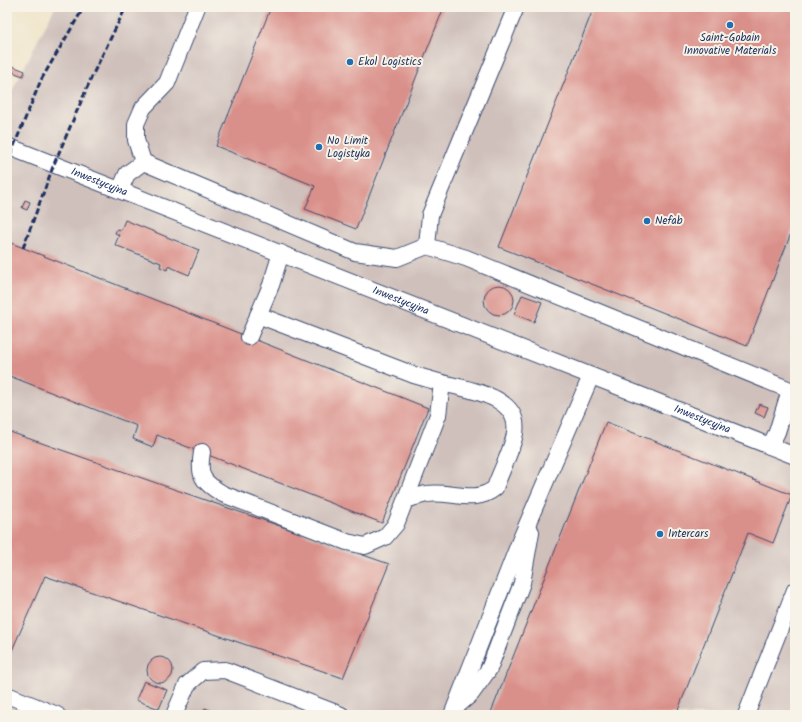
<svg xmlns="http://www.w3.org/2000/svg" width="802" height="722" font-family="Kalam,sans-serif">
  <style>
    .industrial { fill: #cfc0bb }
    .building { fill: #da908a }
    .lines { fill: none; stroke-linecap: round; stroke-linejoin: round }
    .minor-casing { stroke: #3b4a6e; stroke-width: 18 }
    .minor { stroke: #fff; stroke-width: 16 }
    .rail { stroke: #1b2f5e; stroke-width: 3; stroke-dasharray: 6 3; stroke-linecap: butt }
    .poi-dot { fill: #1f6fb2; stroke: #f7f3e8; stroke-width: 1.5 }
    .labels { text-anchor: middle; dominant-baseline: central; stroke-width: 4; stroke-linejoin: round; paint-order: stroke }
    .poi-label { font-size: 11px; fill: #1b2f5e; stroke: #f7f3e8; text-anchor: start }
    .street-label { font-size: 11px; fill: #1b2f5e; stroke: #f7f3e8 }
  </style>
  <rect width="100%" height="100%" fill="#f7f3e8"/>
  <filter id="ink" filterUnits="userSpaceOnUse"><feTurbulence type="fractalNoise" baseFrequency=".025" numOctaves="2"/><feDisplacementMap in="SourceGraphic" scale="8" xChannelSelector="R" yChannelSelector="G"/><feConvolveMatrix kernelMatrix="1 2 1 2 8 2 1 2 1" color-interpolation-filters="sRGB"/></filter>
  <filter id="wash" filterUnits="userSpaceOnUse"><feTurbulence type="fractalNoise" baseFrequency=".012" numOctaves="4" result="noise"/><feDisplacementMap in="SourceGraphic" scale="16" xChannelSelector="R" yChannelSelector="G"/><feGaussianBlur stdDeviation="0.9" result="paint"/><feColorMatrix in="noise" values="0 0 0 0 0 0 0 0 0 0 0 0 0 0 0 0 0 1.4 0 .05"/><feComposite in="paint" operator="in"/></filter>
  <g filter="url(#wash)">
    <rect width="100%" height="100%" fill="#f0e6cc"/>
    <path class="industrial" d="M55 7H795V715H7V101Z"/>
    <g id="blocks">
      <path class="building" d="M271 7H444L356 229 305 209 315 186 216 146Z
        M594 7H795V223L747 346 499 247Z
        M7 64 25 71 23 76 7 70Z
        M25 200 30 202 27 210 22 208Z
        M125 220 199 250 189 275 168 266 167 270 160 267 161 263 115 245 119 235 115 233 117 229 121 230Z
        M11 243 428 408 382 523 157 435 153 447 133 439 137 426 7 375V254Z
        M484 300a15 15 0 1 1 30 0a15 15 0 1 1-30 0Z
        M522 295 542 302 534 322 514 314Z
        M759 404 768 407 764 417 755 413Z
        M606 422 792 495 773 543 748 533 676 715H490Z
        M7 431 389 564 343 678 45 576 9 657H7Z
        M499 610 505 612 498 631 492 628Z
        M147 670a13 13 0 1 1 26 0a13 13 0 1 1-26 0Z
        M144 681 167 690 159 709 136 700Z
        M205 708 223 715H202Z"/>
    </g>
  </g>
  <g filter="url(#ink)">
    <use href="#blocks" fill-opacity="0" stroke="#3b4a6e" stroke-width="1"/>
    <g class="lines">
      <defs>
        <g id="minor">
          <path id="s1" d="M7 146 795 456"/>
          <path d="M143 162 355 252 397 258 427 246 466 258 790 390 777 432 770 446"/>
          <path d="M143 162 136 140V124L143 108 167 83 197 7"/>
          <path d="M120 190 127 174 143 162"/>
          <path d="M427 246 430 215 516 7"/>
          <path d="M249 337 271 285 281 253"/>
          <path d="M202 452C198 476 202 482 223 494L347 542 365 546 385 537 396 524 438 415 442 383 414 375 258 315"/>
          <path d="M406 500C413 498 420 495 427 494 450 490 475 505 495 488 500 473 513 448 515 433 521 396 469 390 442 383"/>
          <path d="M7 695 57 715"/>
          <path d="M456 707 471 694 489 669 522 583 531 532"/>
          <path d="M174 715 187 685 203 671 225 670 341 715"/>
          <path d="M452 715 520 541 591 376"/>
          <path d="M746 715 795 590"/>
        </g>
      </defs>
      <use href="#minor" class="minor-casing"/>
      <use href="#minor" class="minor"/>
      <path class="rail" d="M7 163 41 80 84 7
        M23 248 54 164 93 74 126 7"/>
    </g>
  </g>
  <g class="poi-dot">
    <circle cx="730" cy="25" r="4"/>
    <circle cx="350" cy="62" r="4"/>
    <circle cx="319" cy="147" r="4"/>
    <circle cx="647" cy="221" r="4"/>
    <circle cx="660" cy="534" r="4"/>
  </g>
  <g class="labels">
    <g class="poi-label">
      <text x="730" y="38" text-anchor="middle">Saint-Gobain<tspan x="730" dy="13">Innovative Materials</tspan></text>
      <text x="358" y="62">Ekol Logistics</text>
      <text x="327" y="141">No Limit<tspan x="327" dy="13">Logistyka</tspan></text>
      <text x="655" y="221">Nefab</text>
      <text x="668" y="534">Intercars</text>
    </g>
    <g class="street-label">
      <text stroke="none"><textPath href="#s1" startOffset="99">Inwestycyjna</textPath></text>
      <text stroke="none"><textPath href="#s1" startOffset="423">Inwestycyjna</textPath></text>
      <text stroke="none"><textPath href="#s1" startOffset="747">Inwestycyjna</textPath></text>
    </g>
  </g>
  <rect width="802" height="722" fill="none" stroke="#f7f3e8" stroke-width="24"/>
</svg>
